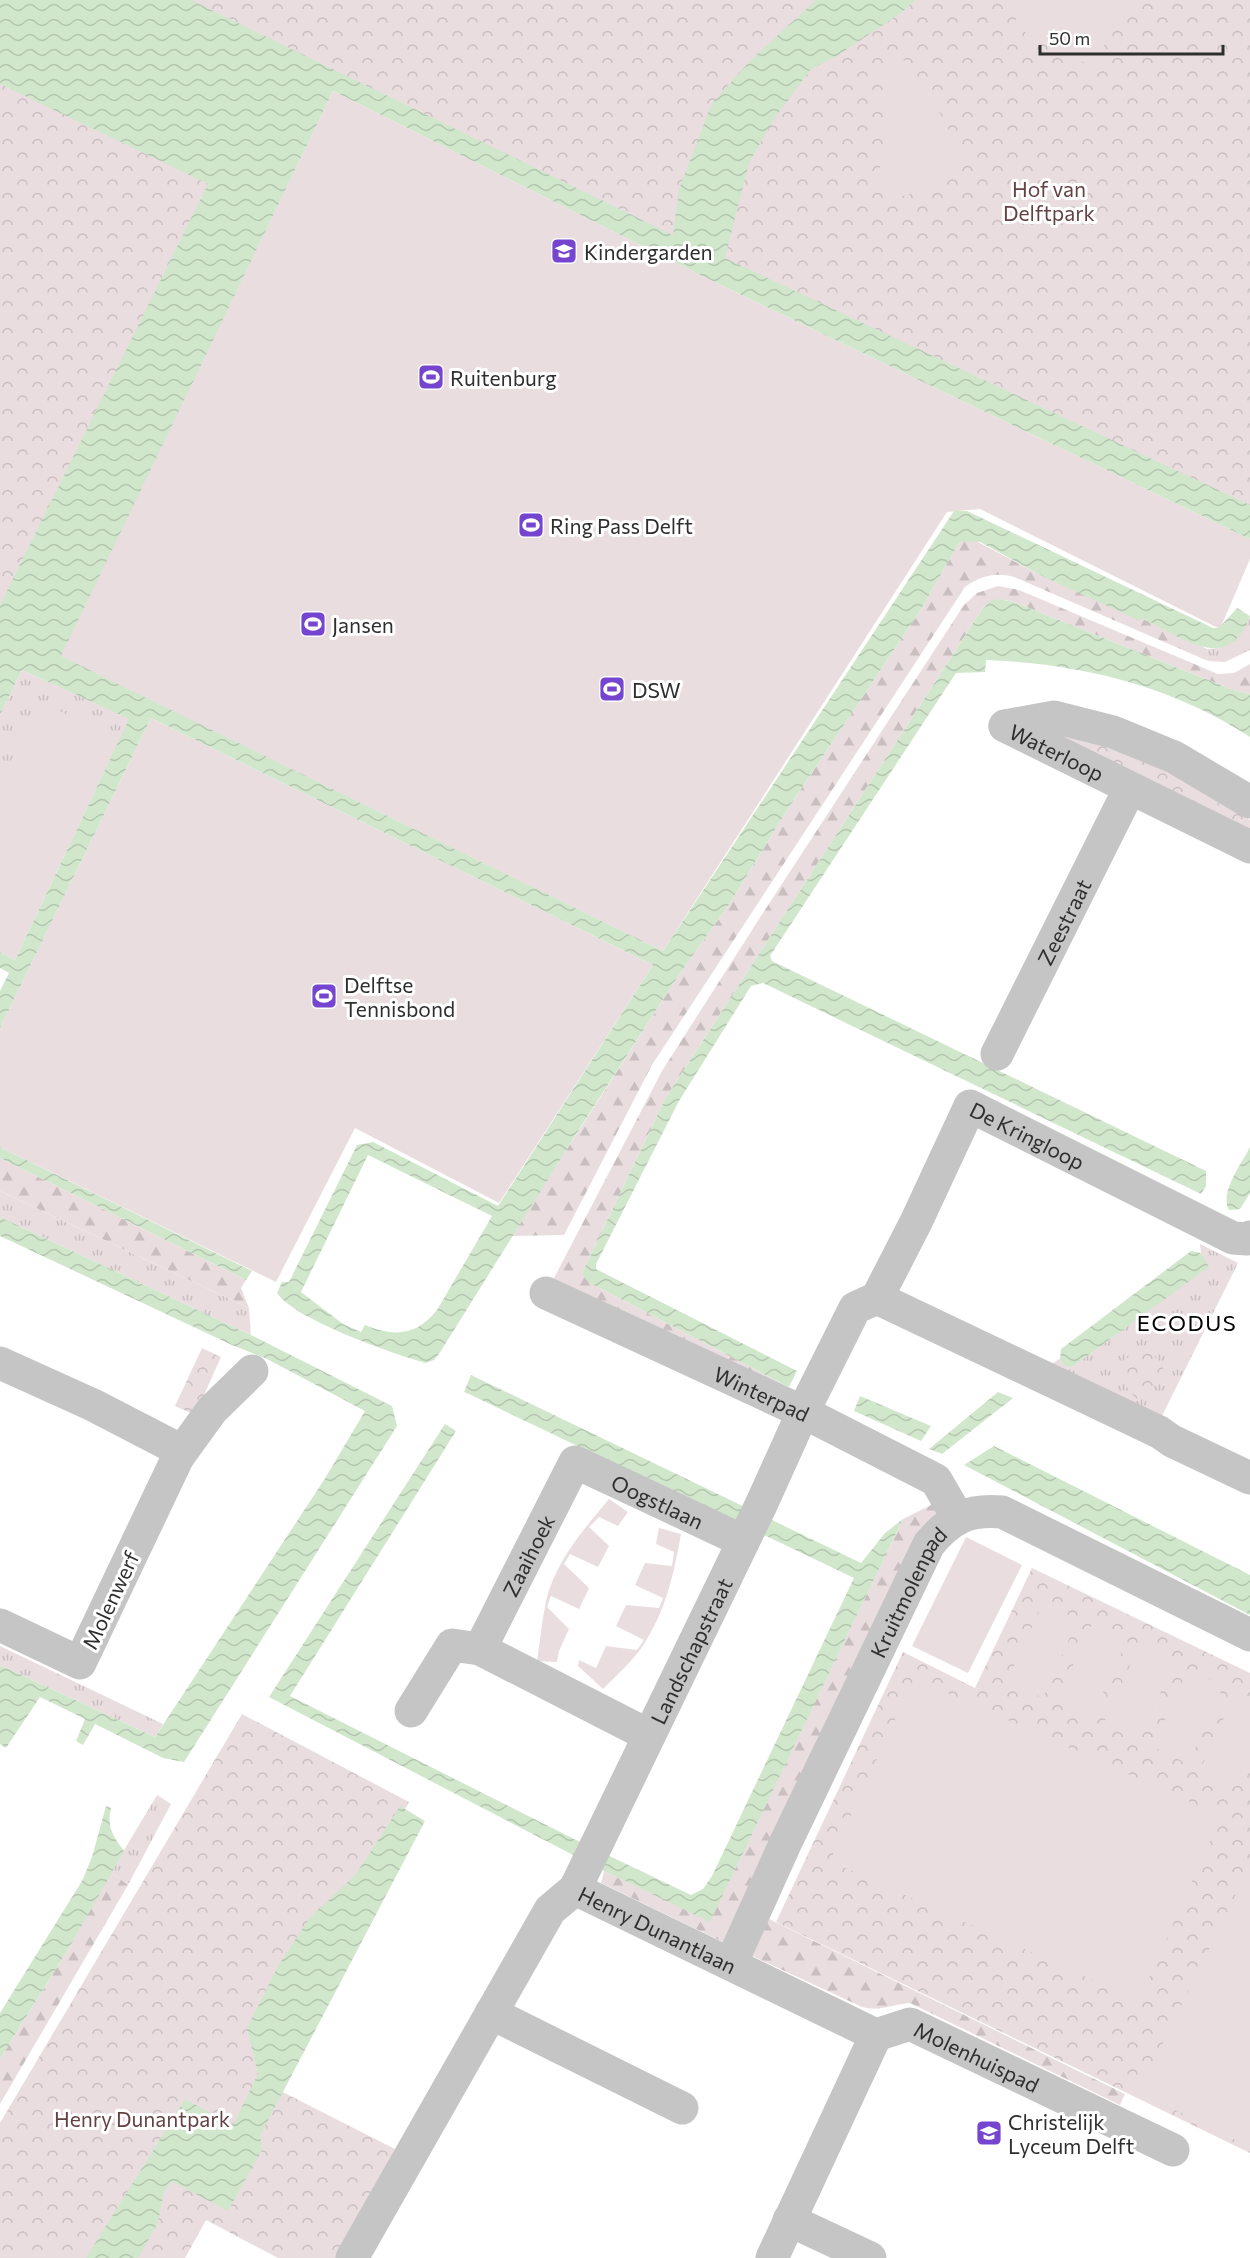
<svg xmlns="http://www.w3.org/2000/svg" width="1250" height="2258" font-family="Commissioner,sans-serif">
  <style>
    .grass { fill: url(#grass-tufts) }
    .forest { fill: url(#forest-firs) }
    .park { fill: url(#park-crowns) }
    .garden { fill: #eadddf }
    .water { fill: url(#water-waves); fill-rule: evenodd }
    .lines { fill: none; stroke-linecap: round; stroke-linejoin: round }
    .minor { stroke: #c5c5c5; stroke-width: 33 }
    .labels { text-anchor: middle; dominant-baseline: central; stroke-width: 6; stroke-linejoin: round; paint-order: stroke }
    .park-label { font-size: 21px; fill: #644143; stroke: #fff }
    .poi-label { font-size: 21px; fill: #2e2e2e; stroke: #fff; text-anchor: start }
    .street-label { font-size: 21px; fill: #2e2e2e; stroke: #fff }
    .neighbourhood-label { font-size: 22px; letter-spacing: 1.5px; fill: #000; stroke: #fff }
  </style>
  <defs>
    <pattern id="grass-tufts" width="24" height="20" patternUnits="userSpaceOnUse" patternTransform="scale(1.5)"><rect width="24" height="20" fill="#eadddf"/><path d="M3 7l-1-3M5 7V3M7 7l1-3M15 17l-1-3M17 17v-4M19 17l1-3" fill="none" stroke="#c9bec0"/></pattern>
    <pattern id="forest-firs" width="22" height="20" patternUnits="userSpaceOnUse" patternTransform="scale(1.5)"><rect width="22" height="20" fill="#eadddf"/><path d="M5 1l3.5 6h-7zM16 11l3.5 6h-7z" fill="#c9bec0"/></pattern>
    <pattern id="park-crowns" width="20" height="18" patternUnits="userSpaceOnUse" patternTransform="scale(1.5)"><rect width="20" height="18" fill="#eadddf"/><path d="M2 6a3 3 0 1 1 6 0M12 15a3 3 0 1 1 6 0" fill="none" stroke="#c9bec0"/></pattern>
    <pattern id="water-waves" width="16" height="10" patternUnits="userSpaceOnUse" patternTransform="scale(1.5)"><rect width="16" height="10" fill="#d1e7cc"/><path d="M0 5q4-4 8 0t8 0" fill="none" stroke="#b4c6b0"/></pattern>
  </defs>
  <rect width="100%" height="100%" fill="#fff"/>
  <path class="grass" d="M1250 617V650L1225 662 1208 661 1207 649C1229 649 1240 636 1250 617Z
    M22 670 130 719 63 856 0 952V715Z
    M0 1191 249 1308 251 1335 0 1217Z
    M1200 1244 1238 1263 1159 1422 1045 1368 1061 1358 1072 1367 1208 1267 1201 1253Z
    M0 1646 163 1724 155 1737 0 1665Z
    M157 1795 171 1804 128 1885 111 1872Z"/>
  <path class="forest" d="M974 540 1046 578 1143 619 1207 649 1208 661 1014 577C995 572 981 576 965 587L652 1065 564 1235 511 1236 679 975 730 903 791 804 920 611 957 546 962 541Z
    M998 586 1019 590 1218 674 1234 673 1250 664V694L1233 690 1014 602C1000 599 990 598 981 611L665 1099 583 1271 588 1282 789 1387 554 1285V1278L662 1071 761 916 964 605 977 593Z
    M0 1158 246 1280 241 1288 249 1308 0 1191Z
    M935 1503 937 1512 895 1590 727 1944 601 1883 604 1871 710 1921 903 1519Z
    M111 1872 128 1885 0 2104V2059L69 1948Z
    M763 1916 1125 2094 1120 2105 910 2003C893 2004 880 2012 862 2007L746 1953Z"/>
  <path class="park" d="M0 0H1250V522L310 64 0 695Z
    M1061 735 1140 756 1226 801 1250 820V834L1048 736Z
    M1147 1345 1168 1375 1136 1399 1112 1368Z
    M202 1348 221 1357 195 1415 175 1406Z
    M1032 1568 1250 1673V2153L776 1922 903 1652 975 1688Z
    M242 1714 409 1802 257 2079 395 2149 338 2258H278L206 2220 185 2258H0V2123Z"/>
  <path class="garden" d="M1026 0H1127L1093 67 1013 26Z
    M904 60C927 93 948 120 961 159 943 189 927 189 895 198L879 190 880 163 887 119 882 65Z
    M333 91 700 275 1250 539V559L1220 629 980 509 947 512 663 951 60 656Z
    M39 701 119 740 15 960 0 952V784Z
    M151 718 653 965 499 1203 355 1128 276 1282 0 1147V1028Z
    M609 1499 628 1512 618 1526 599 1517 589 1527 609 1546 598 1567 570 1554 564 1564 589 1588 579 1609 551 1596 547 1607 569 1629 559 1651 557 1662 537 1661C540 1641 542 1621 546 1601 555 1562 584 1529 609 1499Z
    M659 1528 681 1534C674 1573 666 1610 644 1644 634 1660 617 1675 603 1689L578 1666 579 1660 596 1668 606 1646 637 1650 644 1640 616 1626 626 1605 659 1608 663 1598 635 1585 645 1563 672 1566 674 1552 656 1544Z
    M966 1537 1022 1565 968 1673 912 1646Z
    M1043 1603 1078 1619 1043 1698 1007 1681Z
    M1092 1624 1127 1641 1091 1719 1056 1703Z
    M1139 1646 1174 1663 1138 1741 1103 1725Z
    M1188 1669 1224 1685 1188 1764 1153 1747Z
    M914 1678 1221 1816 1139 2001 830 1861Z
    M1236 1691 1250 1697V1754L1235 1786 1200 1770Z
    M1250 1865V2147L1139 2092Z"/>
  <path class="water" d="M0 0H191L673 235 679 189 712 103 753 58 816 0H915L902 12 840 54 811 69 774 119 749 163 725 258 1250 505V539L700 275 333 91 61 656 663 951 954 511H967L1213 628H1219L1237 608 1250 616C1228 676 1182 637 1143 619L1138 620 1046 578 980 542 962 541 957 546 920 611 791 804 730 903 679 975 580 1128 439 1354 434 1360 426 1363C393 1354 294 1319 277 1293L282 1282H289L357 1145 373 1142 498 1206 653 965 151 718 0 1028V991L9 973 0 968V952L15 960 129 719 22 670 0 715V605L208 184 0 84ZM368 1155 492 1216 437 1310C416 1336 395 1337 365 1325L361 1332 343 1324 301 1292Z
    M998 599 1014 602 1233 690 1250 694V737C1169 685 1081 664 986 660L985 672 956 673 770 956 772 961 1206 1171V1186L1201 1194 763 983 751 986 679 1101 596 1264V1269L797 1371 789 1387 588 1282 583 1275V1271L665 1099 981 611 990 601Z
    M0 1147 252 1271 246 1280 0 1158Z
    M1250 1147V1193L1240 1209 1229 1210C1219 1193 1242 1163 1250 1147Z
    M0 1217 251 1335 392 1406 397 1426 184 1762 163 1758 95 1724 83 1745 76 1741 85 1719 40 1697 6 1748 0 1744V1665L155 1737 324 1480 365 1411 267 1359 232 1345 0 1236Z
    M1191 1251 1201 1253 1209 1267 1072 1367 1065 1366 1060 1360 1061 1349Z
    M471 1375 861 1563 885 1533 903 1519 710 1922 604 1871 269 1697 445 1424 456 1431 290 1696 572 1838 691 1895 703 1889 712 1876 854 1578 471 1395 464 1392Z
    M998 1392 1013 1398 942 1454 929 1449Z
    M860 1396 931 1426 921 1441 854 1411Z
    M994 1446 1250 1575V1615L964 1465Z
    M106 1806 111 1808C107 1827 112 1835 124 1851L69 1948 0 2059V2013L82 1881 92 1857Z
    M400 1806 425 1821 263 2130 260 2135 262 2150 228 2211 171 2181 164 2192 158 2223 138 2258H86L185 2099 233 2125 258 2074 247 2028 278 1966 308 1920 356 1874Z"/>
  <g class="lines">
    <g class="minor">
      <path id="s1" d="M1005 726 1250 847"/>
      <path d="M1005 726 1054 717 1113 732 1174 757 1250 802"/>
      <path id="s2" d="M997 1054 1130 788"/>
      <path id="s3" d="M546 1293 803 1412 936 1480 958 1518"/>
      <path d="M877 1298 1159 1432 1172 1441 1250 1478"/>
      <path d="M0 1363 93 1405 178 1449V1457L80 1663 0 1625"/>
      <path d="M178 1457 212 1410 252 1371"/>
      <path d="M411 1711 452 1645 480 1649"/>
      <path id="s4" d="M648 1735 480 1649 575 1462 743 1541"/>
      <path id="s5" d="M575 1889 876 2035"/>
      <path id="s6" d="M731 1964 785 1844 929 1544C951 1518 968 1509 1002 1512L1250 1635"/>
      <path d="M491 2013 682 2108"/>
      <path id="s7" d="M876 2035 910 2024 1173 2150"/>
      <path d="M789 2220 870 2258"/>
      <path id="s8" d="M352 2258 550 1910 575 1889 761 1505 803 1412 855 1308 877 1298 916 1222 970 1106 1233 1238 1247 1239 1250 1237"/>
      <path d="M772 2258 876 2035"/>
    </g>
  </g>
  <defs>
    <symbol id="school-square" viewBox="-11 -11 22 22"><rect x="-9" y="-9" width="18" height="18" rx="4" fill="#7545d0" stroke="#fff"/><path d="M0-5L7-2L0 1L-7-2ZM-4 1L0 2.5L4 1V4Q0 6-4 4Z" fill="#fff"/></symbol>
    <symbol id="stadium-square" viewBox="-11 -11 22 22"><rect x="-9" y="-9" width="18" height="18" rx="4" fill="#7545d0" stroke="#fff"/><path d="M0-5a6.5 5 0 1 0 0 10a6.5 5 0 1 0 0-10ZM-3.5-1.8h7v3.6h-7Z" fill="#fff"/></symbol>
  </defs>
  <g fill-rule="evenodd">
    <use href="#school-square" x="549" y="236" width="30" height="30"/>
    <use href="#stadium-square" x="416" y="362" width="30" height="30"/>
    <use href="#stadium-square" x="516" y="510" width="30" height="30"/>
    <use href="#stadium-square" x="298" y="609" width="30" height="30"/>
    <use href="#stadium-square" x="597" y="674" width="30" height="30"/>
    <use href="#stadium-square" x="309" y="981" width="30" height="30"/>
    <use href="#school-square" x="974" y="2118" width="30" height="30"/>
  </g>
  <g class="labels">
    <g class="park-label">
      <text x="1049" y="188">Hof van<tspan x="1049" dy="24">Delftpark</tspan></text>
      <text x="142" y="2118">Henry Dunantpark</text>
    </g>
    <g class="poi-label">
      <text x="584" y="251">Kindergarden</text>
      <text x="450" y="377">Ruitenburg</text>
      <text x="550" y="525">Ring Pass Delft</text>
      <text x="332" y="624">Jansen</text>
      <text x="632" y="689">DSW</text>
      <text x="344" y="984">Delftse<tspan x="344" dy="24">Tennisbond</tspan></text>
      <text x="1008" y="2121">Christelijk<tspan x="1008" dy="24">Lyceum Delft</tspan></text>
    </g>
    <g class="street-label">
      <text stroke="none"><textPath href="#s1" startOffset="58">Waterloop</textPath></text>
      <text stroke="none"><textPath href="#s2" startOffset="148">Zeestraat</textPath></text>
      <text stroke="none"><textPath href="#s8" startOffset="1380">De Kringloop</textPath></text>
      <text stroke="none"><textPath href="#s3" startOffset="238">Winterpad</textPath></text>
      <text stroke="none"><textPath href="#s4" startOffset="490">Oogstlaan</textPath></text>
      <text stroke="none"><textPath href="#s4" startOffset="294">Zaaihoek</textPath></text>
      <text stroke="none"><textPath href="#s6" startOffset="412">Kruitmolenpad</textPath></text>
      <text transform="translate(110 1600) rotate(-65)">Molenwerf</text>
      <text stroke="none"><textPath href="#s8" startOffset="698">Landschapstraat</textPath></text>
      <text stroke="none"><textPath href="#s5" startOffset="92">Henry Dunantlaan</textPath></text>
      <text stroke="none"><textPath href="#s7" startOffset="110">Molenhuispad</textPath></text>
    </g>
    <g class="neighbourhood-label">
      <text x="1187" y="1322">ECODUS</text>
    </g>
  </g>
  <path d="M1040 45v9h183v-9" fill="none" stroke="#2e2e2e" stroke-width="3"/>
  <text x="1049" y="45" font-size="18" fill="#2e2e2e" stroke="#ffffff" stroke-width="4.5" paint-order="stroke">50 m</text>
</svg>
